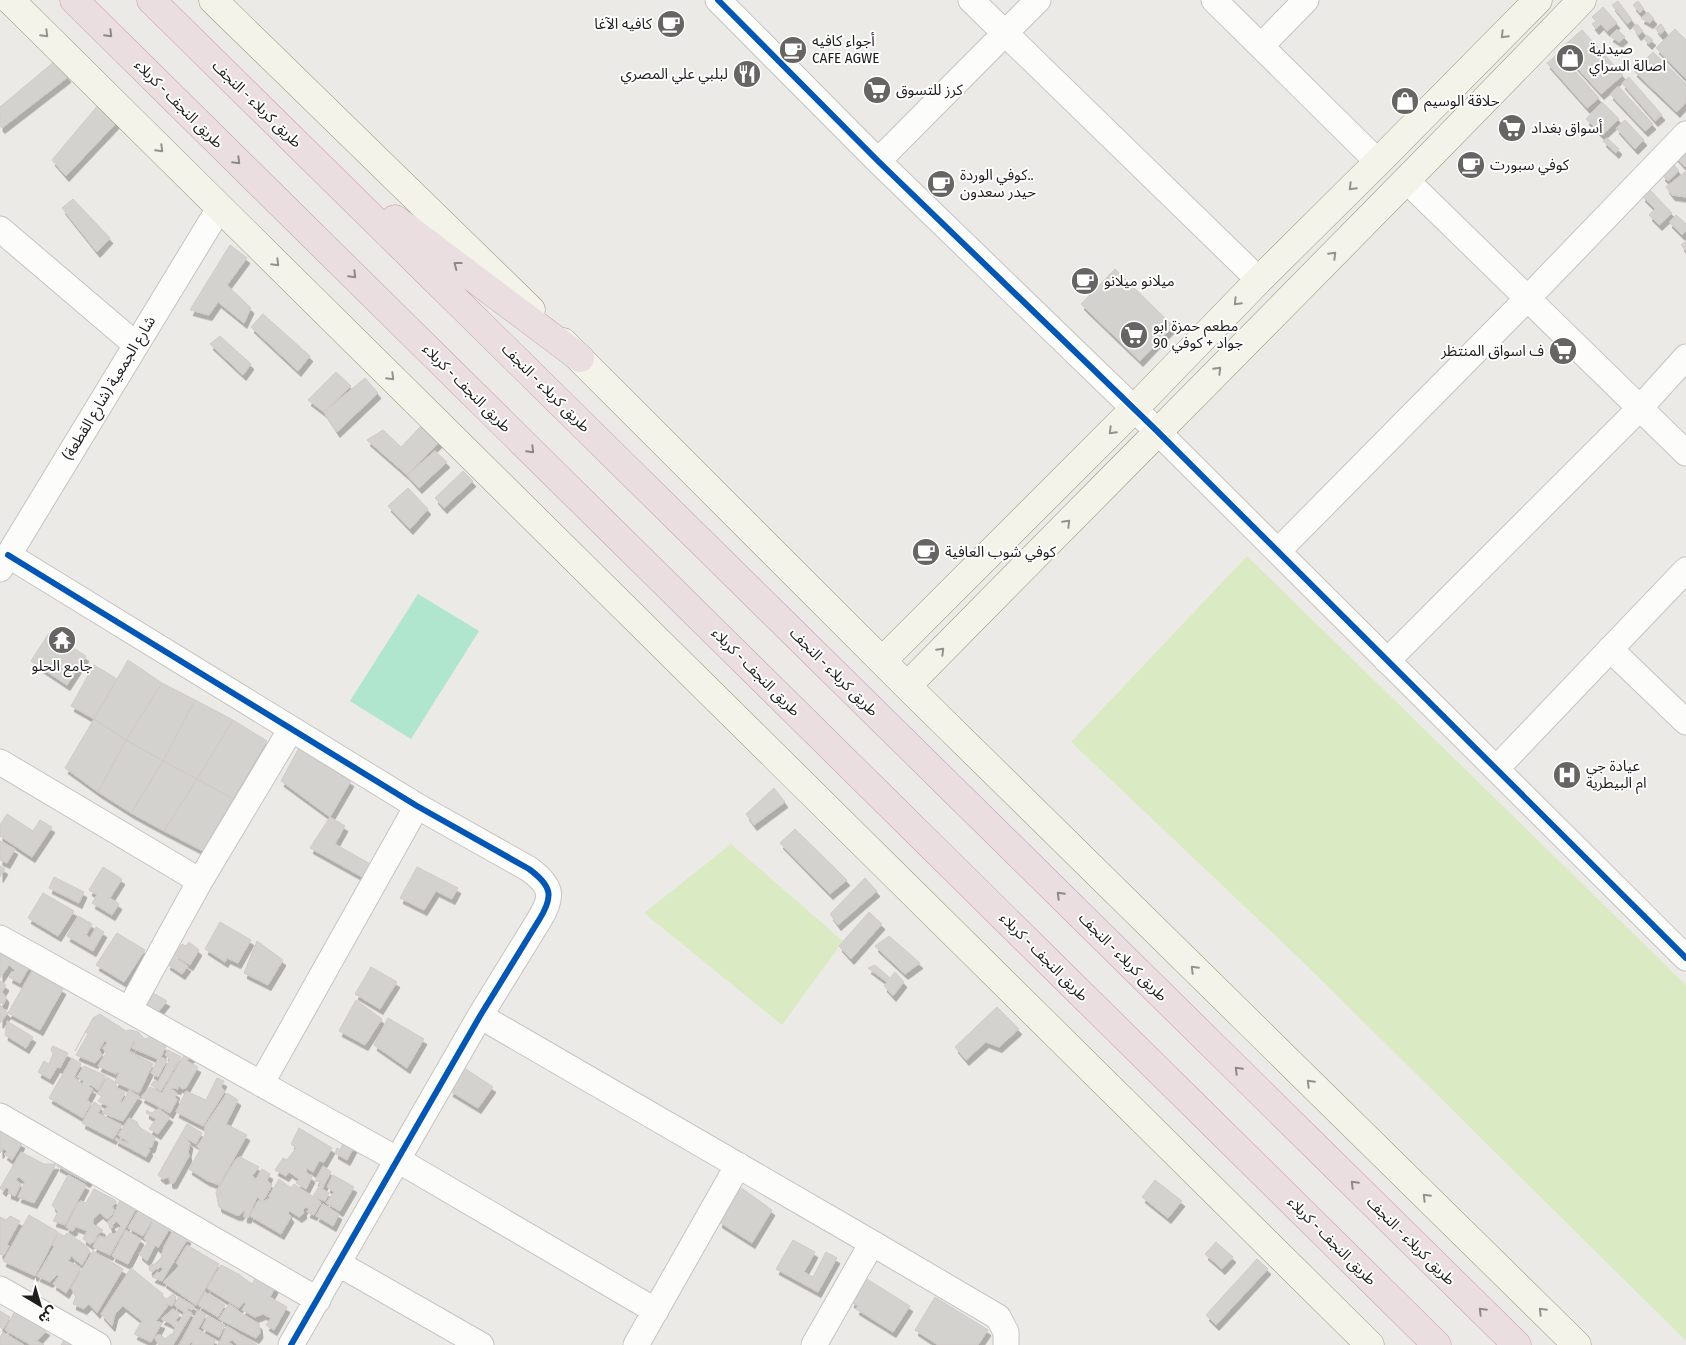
<svg xmlns="http://www.w3.org/2000/svg" width="1686" height="1345" font-family="'Fira Sans Condensed','Noto Sans Arabic',sans-serif">
  <style>
    .grass { fill: #daebc3 }
    .pitch { fill: #afe6cd }
    .building { fill: #d4d2cf; stroke: #cfcbc7; filter: url(#shadow) }
    .lines { fill: none; stroke-linecap: round; stroke-linejoin: round }
    .street-casing { stroke: #c5c4c2; stroke-width: 27 }
    .secondary-casing { stroke: #96967d; stroke-width: 29 }
    .highway-casing { stroke: #c39ca8; stroke-width: 29 }
    .street { stroke: #fcfcfb; stroke-width: 25 }
    .secondary { stroke: #f3f3e9; stroke-width: 28 }
    .highway { stroke: #eadee0; stroke-width: 28 }
    .cycleway-casing { stroke: #fff; stroke-width: 9 }
    .cycleway { stroke: #0057b8; stroke-width: 6 }
    .oneway { stroke: #93938e }
    .oneway2 { stroke: #8e8889 }
    .labels { text-anchor: middle; dominant-baseline: central; stroke-width: 4; stroke-linejoin: round; paint-order: stroke }
    .poi-label { font-size: 15px; fill: #1e1e1e; stroke: #fff; text-anchor: start }
    .street-label { font-size: 15px; fill: #1e1e1e; stroke: #fff }
  </style>
  <defs>
    <filter id="shadow"><feDropShadow dx="3" dy="5.5" stdDeviation="0" flood-color="#0004"/></filter>
  </defs>
  <rect width="100%" height="100%" fill="#eceae6"/>
  <path class="grass" d="M1247 556 1686 985V1341L1301 960 1071 742Z
    M731 844 843 941 782 1025 644 913Z"/>
  <path class="pitch" d="M418 594 479 631 411 739 350 701Z"/>
  <path class="building" d="M1618 1 1632 20 1627 24 1612 5Z
    M1638 1 1644 9 1640 13 1633 5Z
    M1603 7 1617 23 1607 31 1601 24 1596 29 1592 24 1596 21 1592 17Z
    M1648 12 1654 19 1650 23 1641 18Z
    M1637 24 1643 31 1638 35 1633 27Z
    M1661 24 1665 30 1660 34 1655 28Z
    M1617 29 1625 37 1619 42 1610 36Z
    M1675 29 1686 40V79L1656 48Z
    M1582 30 1623 75 1601 94 1560 49Z
    M1647 35 1653 40 1649 44 1644 39Z
    M1653 52 1686 84V102L1677 112 1634 71Z
    M1559 53 1599 98 1587 108 1547 63Z
    M55 61 68 77 2 128 0 126V107Z
    M1629 77 1662 115 1655 121 1622 83Z
    M1618 86 1653 124 1645 131 1610 94Z
    M1602 102 1619 119 1602 135 1586 119Z
    M99 104 119 120 66 176 52 160Z
    M1625 120 1644 140 1635 149 1616 128Z
    M1607 138 1619 149 1616 153 1603 141Z
    M1686 147V166L1685 167 1675 156Z
    M1674 165 1679 171 1668 181 1662 175Z
    M1686 171V197L1672 195 1666 187Z
    M1649 189 1672 213 1659 225 1649 215 1655 209 1642 196Z
    M73 199 110 238 97 252 62 208Z
    M1676 215 1686 224V231L1682 235 1669 222Z
    M1686 241V251L1681 245Z
    M230 245 247 258 227 285 251 308 244 323 218 302 209 315 190 310Z
    M1115 269 1173 326 1140 361 1081 304Z
    M263 314 310 356 298 371 251 327Z
    M220 336 251 364 243 375 210 344Z
    M336 372 351 386 324 412 308 400Z
    M365 378 378 393 337 432 324 412Z
    M422 425 439 442 407 475 367 440 383 430 401 447Z
    M435 451 447 462 419 488 407 475Z
    M463 471 473 481 444 508 435 498Z
    M408 488 428 509 410 529 388 506Z
    M49 633 86 656 67 685 31 661Z
    M128 660 162 683 126 740 94 719Z
    M94 665 117 679 94 719 71 706Z
    M162 683 195 700 163 761 126 740Z
    M195 700 233 720 197 779 163 761Z
    M94 719 126 740 98 792 65 768Z
    M233 720 267 741 233 799 197 779Z
    M126 740 163 761 131 813 98 792Z
    M299 748 351 781 330 817 281 781Z
    M163 761 197 779 164 831 131 813Z
    M197 779 233 799 203 851 164 831Z
    M774 788 785 802 754 825 746 814Z
    M7 814 33 831 40 820 52 827 32 857 0 836V825Z
    M330 817 345 826 335 844 372 865 364 878 310 848Z
    M795 829 847 880 830 894 780 843Z
    M0 841 15 849 7 863 0 860Z
    M0 866 5 869 0 877Z
    M103 867 122 879 110 898 119 904 112 915 92 903 97 895 89 890Z
    M417 867 458 888 452 899 436 891 424 910 400 898Z
    M54 877 84 892 79 903 49 888Z
    M865 878 877 891 838 925 830 914Z
    M43 893 74 911 58 936 28 918Z
    M869 912 882 924 851 959 839 946Z
    M78 916 92 924 86 935 90 938 96 927 104 932 93 951 67 936Z
    M220 922 251 940 238 963 227 958 225 962 205 949Z
    M117 933 145 950 124 982 96 965Z
    M889 936 920 963 905 974 875 946Z
    M257 941 283 960 268 985 244 973Z
    M189 942 199 950 190 965 174 955 182 944 186 946Z
    M0 944 32 965 28 969 20 983 9 977 15 970 9 965 0 978Z
    M173 956 188 966 182 974 167 964Z
    M875 965 890 978 895 972 904 982 893 996 884 986 887 982 868 968Z
    M371 967 397 982 380 1009 355 994Z
    M32 971 63 989 40 1030 8 1013Z
    M0 981 6 985 2 992 6 997 4 1004 0 1003Z
    M153 993 167 1001 154 1017 140 1008Z
    M356 1000 382 1019 365 1045 339 1031Z
    M0 1005 8 1013 0 1023Z
    M997 1007 1019 1029 999 1047 986 1042 966 1060 955 1047Z
    M100 1014 126 1031 130 1030 138 1032 145 1039 153 1036 160 1044 166 1046 161 1057 167 1060 158 1077 151 1073 158 1059 132 1048 135 1042 134 1041 129 1051 153 1064 139 1093 115 1082 119 1073 117 1072 116 1074 98 1066 106 1053 103 1048 107 1043 105 1040 99 1050 102 1055 95 1063 76 1055 88 1034 86 1031 75 1051 93 1018Z
    M388 1018 424 1039 407 1068 374 1045Z
    M7 1021 33 1037 26 1048 5 1035Z
    M53 1046 68 1053 60 1068 57 1067 50 1079 38 1072 44 1061 49 1064 53 1054 51 1049Z
    M168 1050 181 1057 161 1091 151 1085 154 1081 158 1082 170 1059 165 1055Z
    M187 1050 192 1056 187 1061 198 1067 186 1088 182 1089 179 1086 178 1089 173 1088 171 1089 177 1093 175 1097 177 1100 170 1113 141 1097 150 1087 162 1093Z
    M72 1058 81 1064 74 1077 82 1084 84 1081 77 1077 84 1066 106 1076 98 1090 91 1085 89 1087 93 1089 87 1100 91 1103 83 1118 49 1098Z
    M463 1067 493 1087 478 1108 450 1091Z
    M107 1077 116 1083V1087L125 1093 120 1102H123L129 1090 139 1096 123 1121 102 1113 108 1106 98 1101 102 1096 98 1093Z
    M217 1078 224 1081 221 1087 225 1091 203 1126 176 1112 186 1091 206 1100Z
    M227 1093 238 1100 226 1124 247 1135 219 1185 206 1180 189 1169 200 1150 197 1146 205 1135V1126Z
    M94 1102 102 1107 98 1113 122 1125 113 1139 82 1123Z
    M159 1109 170 1117 158 1134 149 1129 156 1119 146 1113 147 1110 151 1113Z
    M129 1118 137 1122 139 1127 155 1137 152 1147 148 1148 150 1150 146 1157 115 1140 116 1138 129 1144 127 1141 118 1135Z
    M187 1124 202 1133 196 1144 184 1137 190 1143 188 1152 189 1156 174 1183H170L169 1177 163 1179 158 1175Z
    M299 1128 332 1148 324 1162 319 1161 313 1172 307 1168 306 1172 312 1177 306 1189 296 1183 299 1179 289 1172 286 1176 275 1170 283 1158 287 1160 296 1148 291 1144Z
    M0 1131 22 1143 12 1160 4 1154 7 1152 4 1149H0L2 1151 0 1153Z
    M344 1142 354 1147 347 1160 335 1153 337 1148 340 1150Z
    M21 1152 44 1164H56L34 1203 18 1197 25 1182 19 1177 16 1180 21 1184 15 1196 8 1193 9 1190 6 1187 3 1191 0 1188Z
    M61 1154 91 1177 87 1182 57 1166Z
    M240 1157 259 1167 252 1176 256 1179 262 1169 270 1174 267 1180 272 1185 265 1198 262 1201 257 1197 248 1218 244 1217 245 1209 240 1215H236L219 1207 216 1192 236 1159Z
    M323 1166 331 1172 322 1189 329 1193 325 1201 313 1196 320 1185 321 1182 315 1181Z
    M68 1175 86 1185 65 1225 53 1221 58 1212 52 1205Z
    M333 1175 354 1187 340 1211 326 1203 334 1192 327 1187Z
    M279 1179 291 1188 294 1184 321 1202 314 1215 307 1212 309 1209 306 1207 303 1210 304 1213 299 1217 290 1211 288 1213 291 1217 281 1234 250 1216 258 1201H264L270 1198 269 1196Z
    M1155 1180 1182 1201 1168 1218 1142 1197Z
    M737 1185 772 1210 752 1243 719 1222Z
    M94 1189 115 1200 116 1203 112 1206 114 1210 112 1215 107 1219 100 1213 93 1219V1224L103 1230 97 1235 95 1241 90 1244 83 1239 87 1231 77 1227H73L75 1229 72 1231 66 1227 78 1203 81 1201 86 1203Z
    M120 1200 137 1207 110 1255 93 1247 99 1236 106 1238 110 1233 115 1234 121 1226 116 1221 111 1223 113 1227 110 1229 108 1221 113 1217Z
    M323 1204 339 1214 333 1226 316 1216Z
    M139 1209 153 1219 143 1236 128 1228Z
    M29 1215 58 1232 35 1276 3 1261Z
    M10 1216 20 1221 7 1244 9 1246 4 1255 0 1254V1217L6 1220Z
    M155 1218 170 1228 158 1248 155 1245 147 1261 139 1254 148 1242 144 1239Z
    M126 1230 141 1239 128 1264 112 1256Z
    M173 1230 188 1238 162 1281 152 1277 157 1272 159 1273 163 1269 161 1267 159 1266 153 1272 149 1270 150 1265 155 1264 161 1258 164 1247Z
    M59 1233 64 1236 67 1233 84 1244 90 1251 82 1265 73 1258 72 1255 68 1261 81 1268 66 1293 53 1284 59 1276 57 1275 50 1282 37 1276 54 1247 52 1244Z
    M793 1240 815 1252 804 1272 813 1277 826 1252 837 1258 818 1292 776 1269Z
    M1216 1242 1233 1257 1222 1269 1205 1254Z
    M187 1245 219 1264 196 1305 163 1282 179 1266 176 1263Z
    M93 1251 123 1269 97 1313 89 1304 84 1309 73 1304 76 1296 71 1288Z
    M1257 1259 1268 1269 1216 1325 1206 1315Z
    M221 1265 240 1275 252 1284 259 1272 278 1282 270 1297 287 1307 274 1330 266 1325 271 1318 263 1314 255 1317 242 1310 246 1304 244 1302 239 1308 207 1288Z
    M131 1268 163 1294 162 1297 167 1299 173 1294 176 1297 172 1306 167 1304V1307L156 1321 162 1323 151 1342 134 1334 142 1321 123 1306 115 1314 112 1326 101 1314Z
    M862 1276 910 1306 893 1332 856 1309 858 1306 851 1302Z
    M205 1292 225 1305 218 1317 198 1305Z
    M179 1297 194 1306 192 1310 188 1308 187 1310 192 1313 173 1345H159L155 1338 157 1335H161L165 1339 171 1334H173L175 1328 170 1323 161 1319 173 1309 178 1312 179 1317 175 1321 179 1322 182 1317 184 1312 174 1305Z
    M935 1297 988 1330 978 1345H938L915 1330Z
    M229 1304 238 1310V1311L259 1324 260 1333 256 1338 219 1319Z
    M198 1310 206 1315 198 1329 215 1340 213 1345H192L193 1343 191 1342 189 1345H179Z
    M0 1311 10 1317 3 1329 0 1327Z
    M15 1311 47 1330 37 1341 44 1345H31L5 1330Z
    M208 1316 225 1325 219 1337 202 1328Z
    M227 1326 257 1345H238L232 1340 228 1342 233 1345H218Z
    M3 1332 24 1345H0V1338Z
    M66 1337 76 1345H61Z"/>
  <g class="lines">
    <defs>
      <path id="street" d="M718 0 878 161 1157 431 1686 958
        M971 0 1259 280
        M1214 0 1378 162
        M1261 46 1306 0
        M878 161 1038 0
        M1407 181 1686 453
        M0 229 135 344
        M1278 551 1528 298 1686 134
        M8 555 417 806 529 869C552 886 554 896 539 920L480 1016 291 1345
        M0 569 220 207
        M1610 649 1686 722
        M1387 661 1640 408 1686 357
        M0 762 200 881 291 729
        M1496 769 1686 570
        M0 938 398 1160 656 1311
        M129 1010 200 881
        M480 1016 872 1243 998 1317 1006 1332V1345
        M261 1084 417 806
        M0 1116 318 1300
        M339 1264 481 1345
        M0 1289 98 1345
        M636 1345 738 1165
        M814 1345 872 1243"/>
      <path id="secondary" d="M10 0 1370 1345
        M213 0 531 310
        M563 342 907 686 1577 1345
        M882 661 1134 409 1259 280 1378 162 1538 0
        M907 686C1132 457 1359 231 1582 0"/>
      <path id="highway" d="M74 0 1437 1345
        M151 0 1517 1345
        M395 219 580 358"/>
    </defs>
    <use href="#street" class="street-casing"/>
    <use href="#secondary" class="secondary-casing"/>
    <use href="#highway" class="highway-casing"/>
    <use href="#street" class="street"/>
    <use href="#secondary" class="secondary"/>
    <use href="#highway" class="highway"/>
    <defs>
      <path id="cycleway" d="M718 0 878 161 1157 431 1686 958
        M8 555 417 806 529 869C552 886 554 896 539 920L480 1016 291 1345"/>
    </defs>
    <use href="#cycleway" class="cycleway-casing"/>
    <use href="#cycleway" class="cycleway"/>
  </g>
  <defs><path id="oneway-chevron" d="M-2-3.5L2.5 0L-2 3.5" fill="none" stroke-width="1.6" stroke-linecap="round" stroke-linejoin="round" transform="scale(1.25)"/></defs>
  <g class="oneway">
    <use href="#oneway-chevron" transform="translate(45 34) rotate(45)"/>
    <use href="#oneway-chevron" transform="translate(1504 35) rotate(135)"/>
    <use href="#oneway-chevron" transform="translate(160 149) rotate(45)"/>
    <use href="#oneway-chevron" transform="translate(1352 187) rotate(135)"/>
    <use href="#oneway-chevron" transform="translate(1333 255) rotate(-45)"/>
    <use href="#oneway-chevron" transform="translate(276 263) rotate(45)"/>
    <use href="#oneway-chevron" transform="translate(1237 302) rotate(134)"/>
    <use href="#oneway-chevron" transform="translate(1218 370) rotate(-45)"/>
    <use href="#oneway-chevron" transform="translate(391 377) rotate(45)"/>
    <use href="#oneway-chevron" transform="translate(1112 431) rotate(135)"/>
    <use href="#oneway-chevron" transform="translate(1067 523) rotate(-45)"/>
    <use href="#oneway-chevron" transform="translate(941 651) rotate(-45)"/>
    <use href="#oneway-chevron" transform="translate(1194 969) rotate(-135)"/>
    <use href="#oneway-chevron" transform="translate(1310 1083) rotate(-135)"/>
    <use href="#oneway-chevron" transform="translate(1426 1197) rotate(-135)"/>
    <use href="#oneway-chevron" transform="translate(1542 1311) rotate(-135)"/>
  </g>
  <g class="oneway2">
    <use href="#oneway-chevron" transform="translate(109 34) rotate(45)"/>
    <use href="#oneway-chevron" transform="translate(237 161) rotate(45)"/>
    <use href="#oneway-chevron" transform="translate(457 265) rotate(-143)"/>
    <use href="#oneway-chevron" transform="translate(353 275) rotate(45)"/>
    <use href="#oneway-chevron" transform="translate(531 450) rotate(45)"/>
    <use href="#oneway-chevron" transform="translate(1060 895) rotate(-135)"/>
    <use href="#oneway-chevron" transform="translate(1238 1070) rotate(-135)"/>
    <use href="#oneway-chevron" transform="translate(1354 1184) rotate(-135)"/>
    <use href="#oneway-chevron" transform="translate(1482 1311) rotate(-135)"/>
  </g>
  <defs>
    <symbol id="cafe-disc" viewBox="-11 -11 22 22"><circle r="9.5" fill="#666564" stroke="#fff"/><path d="M-5.5-4.5H6V0H3Q3 3.5 0 3.5H-2.5Q-5.5 3.5-5.5 0ZM3-3.2v2h1.7v-2ZM-6 4.5H4V6H-6Z" fill="#fff"/></symbol>
    <symbol id="shop-disc" viewBox="-11 -11 22 22"><circle r="9.5" fill="#666564" stroke="#fff"/><path d="M-5-2.5h2.3a2.7 3.5 0 0 1 5.4 0H5L5.5 6h-11ZM-1.5-2.5h3a1.5 2.3 0 0 0-3 0Z" fill="#fff"/></symbol>
    <symbol id="restaurant-disc" viewBox="-11 -11 22 22"><circle r="9.5" fill="#666564" stroke="#fff"/><path d="M-5-6h1v4h1v-4h1v4h1v-4h1v5L-1.5 .5V6h-2V.5L-5-1ZM5-6V6H3V1.5H1.5Q1.5-4 5-6Z" fill="#fff"/></symbol>
    <symbol id="supermarket-disc" viewBox="-11 -11 22 22"><circle r="9.5" fill="#666564" stroke="#fff"/><path d="M-6-5.5h2.5l.6 2H6L4.5 2H-2.5L-4.4-4H-6ZM-1.5 3.2a1.3 1.3 0 1 0 .1 0ZM3 3.2a1.3 1.3 0 1 0 .1 0Z" fill="#fff"/></symbol>
    <symbol id="temple-disc" viewBox="-11 -11 22 22"><circle r="9.5" fill="#666564" stroke="#fff"/><path d="M0-6L5-2H3V0L6.5 2.5H4V6H1.5V3h-3V6H-4V2.5H-6.5L-3 0V-2H-5Z" fill="#fff"/></symbol>
    <symbol id="hospital-disc" viewBox="-11 -11 22 22"><circle r="9.5" fill="#666564" stroke="#fff"/><path d="M-5-5h3v3.5h4V-5h3V5h-3V1.5h-4V5h-3Z" fill="#fff"/></symbol>
  </defs>
  <g fill-rule="evenodd">
    <use href="#cafe-disc" x="655" y="8" width="32" height="32"/>
    <use href="#cafe-disc" x="777" y="34" width="32" height="32"/>
    <use href="#shop-disc" x="1554" y="42" width="32" height="32"/>
    <use href="#restaurant-disc" x="731" y="58" width="32" height="32"/>
    <use href="#supermarket-disc" x="861" y="74" width="32" height="32"/>
    <use href="#shop-disc" x="1389" y="85" width="32" height="32"/>
    <use href="#supermarket-disc" x="1496" y="112" width="32" height="32"/>
    <use href="#cafe-disc" x="1455" y="149" width="32" height="32"/>
    <use href="#cafe-disc" x="925" y="168" width="32" height="32"/>
    <use href="#cafe-disc" x="1069" y="265" width="32" height="32"/>
    <use href="#supermarket-disc" x="1118" y="319" width="32" height="32"/>
    <use href="#supermarket-disc" x="1547" y="335" width="32" height="32"/>
    <use href="#cafe-disc" x="910" y="536" width="32" height="32"/>
    <use href="#temple-disc" x="46" y="624" width="32" height="32"/>
    <use href="#hospital-disc" x="1551" y="759" width="32" height="32"/>
  </g>
  <g class="labels">
    <g class="poi-label">
      <text x="652" y="24" text-anchor="end">كافيه الآغا</text>
      <text x="812" y="41">أجواء كافيه<tspan x="812" dy="17">CAFE AGWE</tspan></text>
      <text x="1589" y="49">صيدلية<tspan x="1589" dy="17">اصالة السراي</tspan></text>
      <text x="728" y="74" text-anchor="end">لبلبي علي المصري</text>
      <text x="896" y="90">كرز للتسوق</text>
      <text x="1424" y="101">حلاقة الوسيم</text>
      <text x="1531" y="128">أسواق بغداد</text>
      <text x="1490" y="165">كوفي سبورت</text>
      <text x="960" y="175">كوفي الوردة..<tspan x="960" dy="17">حيدر سعدون</tspan></text>
      <text x="1104" y="281">ميلانو ميلانو</text>
      <text x="1153" y="326">مطعم حمزة ابو<tspan x="1153" dy="17">جواد + كوفي 90</tspan></text>
      <text x="1544" y="351" text-anchor="end">ف اسواق المنتظر</text>
      <text x="945" y="552">كوفي شوب العافية</text>
      <text x="62" y="666" text-anchor="middle">جامع الحلو</text>
      <text x="1586" y="766">عيادة جي<tspan x="1586" dy="17">ام البيطرية</tspan></text>
    </g>
    <g class="street-label">
      <text transform="translate(179 104) rotate(45)">طريق النجف - کربلاء</text>
      <text transform="translate(257 104) rotate(44)">طريق کربلاء - النجف</text>
      <text transform="translate(109 388) rotate(-59)">شارع الجمعية (شارع القطعة)</text>
      <text transform="translate(467 388) rotate(45)">طريق النجف - کربلاء</text>
      <text transform="translate(546 388) rotate(45)">طريق کربلاء - النجف</text>
      <text transform="translate(756 672) rotate(45)">طريق النجف - کربلاء</text>
      <text transform="translate(834 672) rotate(45)">طريق کربلاء - النجف</text>
      <text transform="translate(1044 957) rotate(45)">طريق النجف - کربلاء</text>
      <text transform="translate(1123 957) rotate(45)">طريق کربلاء - النجف</text>
      <text transform="translate(1332 1241) rotate(45)">طريق النجف - کربلاء</text>
      <text transform="translate(1411 1241) rotate(45)">طريق کربلاء - النجف</text>
    </g>
  </g>
  <g transform="translate(40 1305) rotate(142)" stroke="#ffffff" stroke-width="4" paint-order="stroke">
  <path d="M0-4L9 19L0 12L-9 19Z" fill="#1e1e1e"/>
  <text y="-8" font-size="14" font-weight="bold" text-anchor="middle" fill="#1e1e1e">ش</text>
  </g>
</svg>
